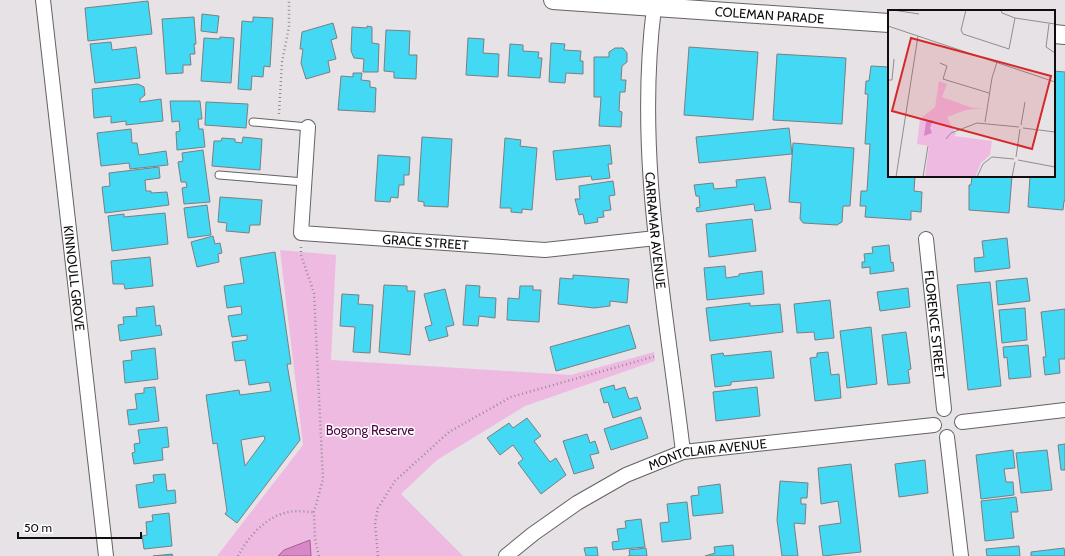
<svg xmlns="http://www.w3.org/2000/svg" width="1065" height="556" font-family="Cabin,sans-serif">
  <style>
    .green { fill: #efbae2 }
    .water { fill: #d887c7; stroke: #9c6290 }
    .building { fill: #43d9f4; stroke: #7a7f81; fill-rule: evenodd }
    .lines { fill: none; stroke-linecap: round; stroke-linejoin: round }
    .service-casing { stroke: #656164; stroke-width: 9 }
    .minor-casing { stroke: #656164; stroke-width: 16 }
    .tertiary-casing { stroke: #656164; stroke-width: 20 }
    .path { stroke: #928f91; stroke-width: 2.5; stroke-dasharray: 1 3; stroke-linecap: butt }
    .service { stroke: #fff; stroke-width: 7 }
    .minor { stroke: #fff; stroke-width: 14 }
    .tertiary { stroke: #fff; stroke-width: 18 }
    .labels { text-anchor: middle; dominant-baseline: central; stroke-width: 3; stroke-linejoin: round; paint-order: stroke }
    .street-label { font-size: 13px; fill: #0f0d0e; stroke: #fff }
    .park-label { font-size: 13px; fill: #500646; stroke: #fff }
    .inset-road { fill: none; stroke: #908d8f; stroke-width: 1 }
    .view { fill: #d62828; fill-opacity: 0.15; stroke: #d62828; stroke-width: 2 }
    .inset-edge { fill: none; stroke: #0f0d0e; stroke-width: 2 }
  </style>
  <rect width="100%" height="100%" fill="#e6e2e5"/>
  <path class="green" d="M280 250 336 255 331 360 571 375 654 352 655 361 525 406 437 460 401 494 463 556H217L303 445Z"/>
  <path class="water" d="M310 540 311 556H278L284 550Z"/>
  <path class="building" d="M148 1 152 34 88 41 85 8Z
    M202 14 219 16 217 33 201 31Z
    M194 17 196 44H194L195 54H190L191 65H183V73L166 74 162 19Z
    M253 17 273 18 270 67 264 66 263 77 252 76 251 90 238 89 242 21 253 22Z
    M333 23 337 38 331 40 336 59 328 61 330 72 306 79 301 63 303 49H300L302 32Z
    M367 26 372 27V43L379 44 378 72H363L364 59 354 58 351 51 352 27 367 28Z
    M386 30 410 31 409 55H417L416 79 394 78V72L384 71Z
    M220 37 234 38 231 83 201 81 204 38 220 39Z
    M468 38 484 39 483 53 499 54 498 77 466 75Z
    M111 42 112 50 136 47 140 78 95 83 90 44Z
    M551 43 565 44 564 50 581 51 580 61H583V74L566 73 565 83 549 82Z
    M510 44 523 45V51L539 52 538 58H542L540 78 508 76Z
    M689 47 758 52 753 120 684 115Z
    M615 48H623L627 53V62L622 66 621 80H626L625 92H620L619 111 622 112 621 127 599 126 601 97H594V57H609V52Z
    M777 54 846 58 842 124 773 120Z
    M871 66 889 67V176H915L914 191 922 192 921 212 911 211V220L865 217 866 206H860L861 191H867L870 144H865L868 94H865L866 81H869Z
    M1054 71 1065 72V201H1064L1063 210 1028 207 1030 176H1054Z
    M353 73H362L361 80 370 81V87L376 88 375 112 338 110 341 76 353 77Z
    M138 84 144 87 145 95 140 99V102L161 99 163 121 126 125V121L111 123V116L94 118 92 89Z
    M170 101H200L202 119H198L199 129H203L205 147 177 150 176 132 180 131 179 121 172 122Z
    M206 102 248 104 246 128 205 125Z
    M789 128 792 154 699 163 696 137Z
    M131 129 132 143H137L139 155 166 151 168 165 130 169 129 163 101 166 97 133Z
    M243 137 262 139 260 170 212 166 214 141H221L222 138 235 139V142L242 143Z
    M422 137 452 139 448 207 424 206V202L418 201Z
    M505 138 521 140 520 146 537 148 532 210 522 209V213L511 212V208H500Z
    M793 143 854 148 850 206H843L842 222 837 225 803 223 800 219 801 203 789 202Z
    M610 145 612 164H608L610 178 592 180 591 176 556 180 553 151Z
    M203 150 210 202 184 204 182 188 187 187 186 182H181L178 162 183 161 182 153Z
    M378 155 410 157 409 175H404V185H399L398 198 391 197 390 202 375 201Z
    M159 167 160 178 145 180 146 191H151V193L167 192 169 205 105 213 102 187 110 186 109 173Z
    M972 176H1012L1009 213 969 210V185H971Z
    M765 177 771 209 755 211 754 204 697 212 696 208 700 207 699 196H696L694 185 713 183 714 189 737 187 736 180Z
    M613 181 615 195 609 196 611 210 603 211 604 217 597 218 598 222 585 224 583 214 579 215 575 199H580L579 186Z
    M220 197 262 200 260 225H250L249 233 226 231 227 223 218 222Z
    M207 205 211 235 188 238 184 208Z
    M165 213 168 244 112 251 108 216 124 214V217Z
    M752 219 756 251 709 257 706 224Z
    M213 236 215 244 220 243 222 253 218 254 219 262 197 267 191 242Z
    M1007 238 1010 268 975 272 974 258 984 257 982 241Z
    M889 245 891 263 893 262 894 271 870 274V267L862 268V262H865L864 254 873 253 872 247Z
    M275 252 291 364H287L300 440 237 523 225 514 227 511 217 443 213 444 206 395 239 390 240 395 271 391 269 382 249 385 245 360 235 361 232 342 247 340V335L232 337 228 316 242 314 241 306 227 308 224 286 244 283 240 258ZM264 436 265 439 245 466 241 440Z
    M150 257 153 286 125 289 124 284H113L111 261Z
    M725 266 726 278 739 276V274L762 271 764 294 707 300 704 268Z
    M573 275 629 279 627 303 610 301V306L594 308 558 304 560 278 573 279Z
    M1027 278 1030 301 998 305 996 281Z
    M990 282 1001 386 968 390 957 285Z
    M384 285 407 286V291H415L410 355 379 352Z
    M466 285 480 286 479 297 496 298 495 318 479 316 478 326 463 325Z
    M520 286H533V290H541L539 322 507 320 508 298 519 299Z
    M908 288 910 307 880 311 877 292Z
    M445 289 454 325 446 327 448 336 429 341 425 327 432 325 424 294Z
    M342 294 359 295 358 304 373 305 370 353 353 352 355 327 340 326Z
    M830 300 834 338 815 340 814 332 797 333 794 304Z
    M750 303V306L780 304 783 332 710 341 706 308Z
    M154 306 156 326 160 325 162 335 120 341 118 325 124 324 123 317 137 316 136 308Z
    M1025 308 1027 340 1002 343 999 310Z
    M1065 309V359H1059L1060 373 1045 375 1043 357H1046L1041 312Z
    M629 325 636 348 556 371 550 347Z
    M871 327 877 384 847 388 840 331Z
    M906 332 911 369 908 370 910 383 888 385 882 335Z
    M1028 345 1031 377 1009 379 1007 357 1004 358 1003 347Z
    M155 348 158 379 125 383 123 361 132 360 131 351Z
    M771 351 774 378 731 382V385L715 387 711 355 723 353 724 356Z
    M828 352 831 375 839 374 841 398 815 401 810 358 817 357V353Z
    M614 385 615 390 625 387 629 399 637 397 641 409 613 418 608 402 604 403 600 389Z
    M155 387 159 421 129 425 127 410 137 409 135 394 144 393V388Z
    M757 387 760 416 716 421 713 392Z
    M641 417 648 438 611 450 604 429Z
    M527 418 541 436 534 441 550 462 556 458 566 475 541 494 518 463 523 459 513 445 500 455 487 438 509 423 513 428Z
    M167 427 169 447 162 448 163 460 134 464 132 453 135 452 134 444 140 443 138 430Z
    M587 434 590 443 595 441 599 453 590 455 594 468 574 474 563 441Z
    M1065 444V470H1061L1058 445Z
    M1013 450 1015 468 1004 469 1006 482H1013L1014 495 981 499 976 455Z
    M1047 450 1052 490 1021 493 1016 453Z
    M925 460 928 493 899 497 895 464Z
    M851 464 861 552 823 556 819 526 841 523 838 501 821 504 818 468Z
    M165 474 167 491 175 490 176 503 139 508 136 485 154 482 153 475Z
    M780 481 808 483 807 498H801V504H806L805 524 794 523 798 556H782L777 520Z
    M720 484 723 513 693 516 691 496 699 495 698 487Z
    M1016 497 1018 512H1011L1014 538 985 541 981 501Z
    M687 502 691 539 662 542 660 523 669 522 667 504Z
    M169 513 172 546 144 549 142 536 147 535 146 522 153 521 152 515Z
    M641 519 645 547 613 550 612 542 619 541 617 529 626 528 625 521Z
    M733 545 734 556H705L715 553 714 547Z
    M1019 546 1020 556H987L986 549Z
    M597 547 598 556H586L584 548Z
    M646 548 647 556H628H630L629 550Z
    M1064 548 1065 556H1031V552Z
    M172 554 173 556H153Z"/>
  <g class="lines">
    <defs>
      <path id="service" d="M253 122 308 127
        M219 175 304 182"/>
      <g id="minor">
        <path id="s1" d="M43 0 106 556"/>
        <path id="s2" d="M654 8C635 156 666 306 683 452"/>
        <path id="s3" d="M308 127 301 233 545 250 656 238"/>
        <path id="s4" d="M926 239 944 409"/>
        <path d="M962 422 1065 410"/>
        <path d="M947 437 961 556"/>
        <path id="s5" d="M506 556 533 534 577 503 626 475 683 452 934 425"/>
      </g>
      <g id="tertiary">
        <path id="s6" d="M553 0 889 23"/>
        <path d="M1054 34 1065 35"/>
      </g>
    </defs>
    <use href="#service" class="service-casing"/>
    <use href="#minor" class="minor-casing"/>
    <use href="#tertiary" class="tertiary-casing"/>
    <path class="path" d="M899 10 907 11
      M279 114 282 62 289 27V0
      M301 247V255L314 293 323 479 314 512 315 539 319 556
      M238 556C248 537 266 516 289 512 297 510 306 512 314 512
      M378 556 375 523 378 508 395 481 449 432 511 397 656 356"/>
    <use href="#service" class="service"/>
    <use href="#minor" class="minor"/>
    <use href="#tertiary" class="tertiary"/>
  </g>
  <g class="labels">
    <g class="street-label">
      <text stroke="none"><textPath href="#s6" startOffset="217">COLEMAN PARADE</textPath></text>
      <text stroke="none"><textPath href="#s2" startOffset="223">CARRAMAR AVENUE</textPath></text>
      <text stroke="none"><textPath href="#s3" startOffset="231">GRACE STREET</textPath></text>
      <text stroke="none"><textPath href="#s1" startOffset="280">KINNOULL GROVE</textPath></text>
      <text stroke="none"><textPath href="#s4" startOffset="86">FLORENCE STREET</textPath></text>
      <text stroke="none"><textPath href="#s5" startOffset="230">MONTCLAIR AVENUE</textPath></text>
    </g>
    <g class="park-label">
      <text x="370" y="430">Bogong Reserve</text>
    </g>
  </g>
  <g transform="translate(888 10)">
    <rect width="167" height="167" fill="#e6e2e5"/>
    <path d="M51 71 59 74 54 87 85 98H97L78 100 59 107 68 124 66 126 104 131 102 145 93 153 87 167H37L41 136 29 134 32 109 47 97Z" fill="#efbae2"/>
    <path d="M45 110 42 118 44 123 36 126 38 112Z" fill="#d887c7"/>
    <path class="inset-road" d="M5 0 31 4M78 0 73 20 75 24 121 39 127 8 114 3 113 0M127 8 167 14M161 14 158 37 167 43M0 16 167 72M52 53 59 56 55 69 101 83M0 70H4L6 49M97 112 104 68 109 52M133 115 137 92M135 118 167 122M58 129 63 123 89 113 131 117M128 147 132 119M130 150 167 157M8 167 30 26M35 167 40 136M89 167 95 154 104 147 126 149M124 167 127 152"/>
    <path class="view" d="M23 28 163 66 144 139 4 101Z"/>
    <rect width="167" height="167" class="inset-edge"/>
  </g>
  <path d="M18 532v6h123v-6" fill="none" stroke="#0f0d0e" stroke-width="2"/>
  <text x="24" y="532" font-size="12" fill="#0f0d0e" stroke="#ffffff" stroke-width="3" paint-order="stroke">50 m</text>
</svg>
